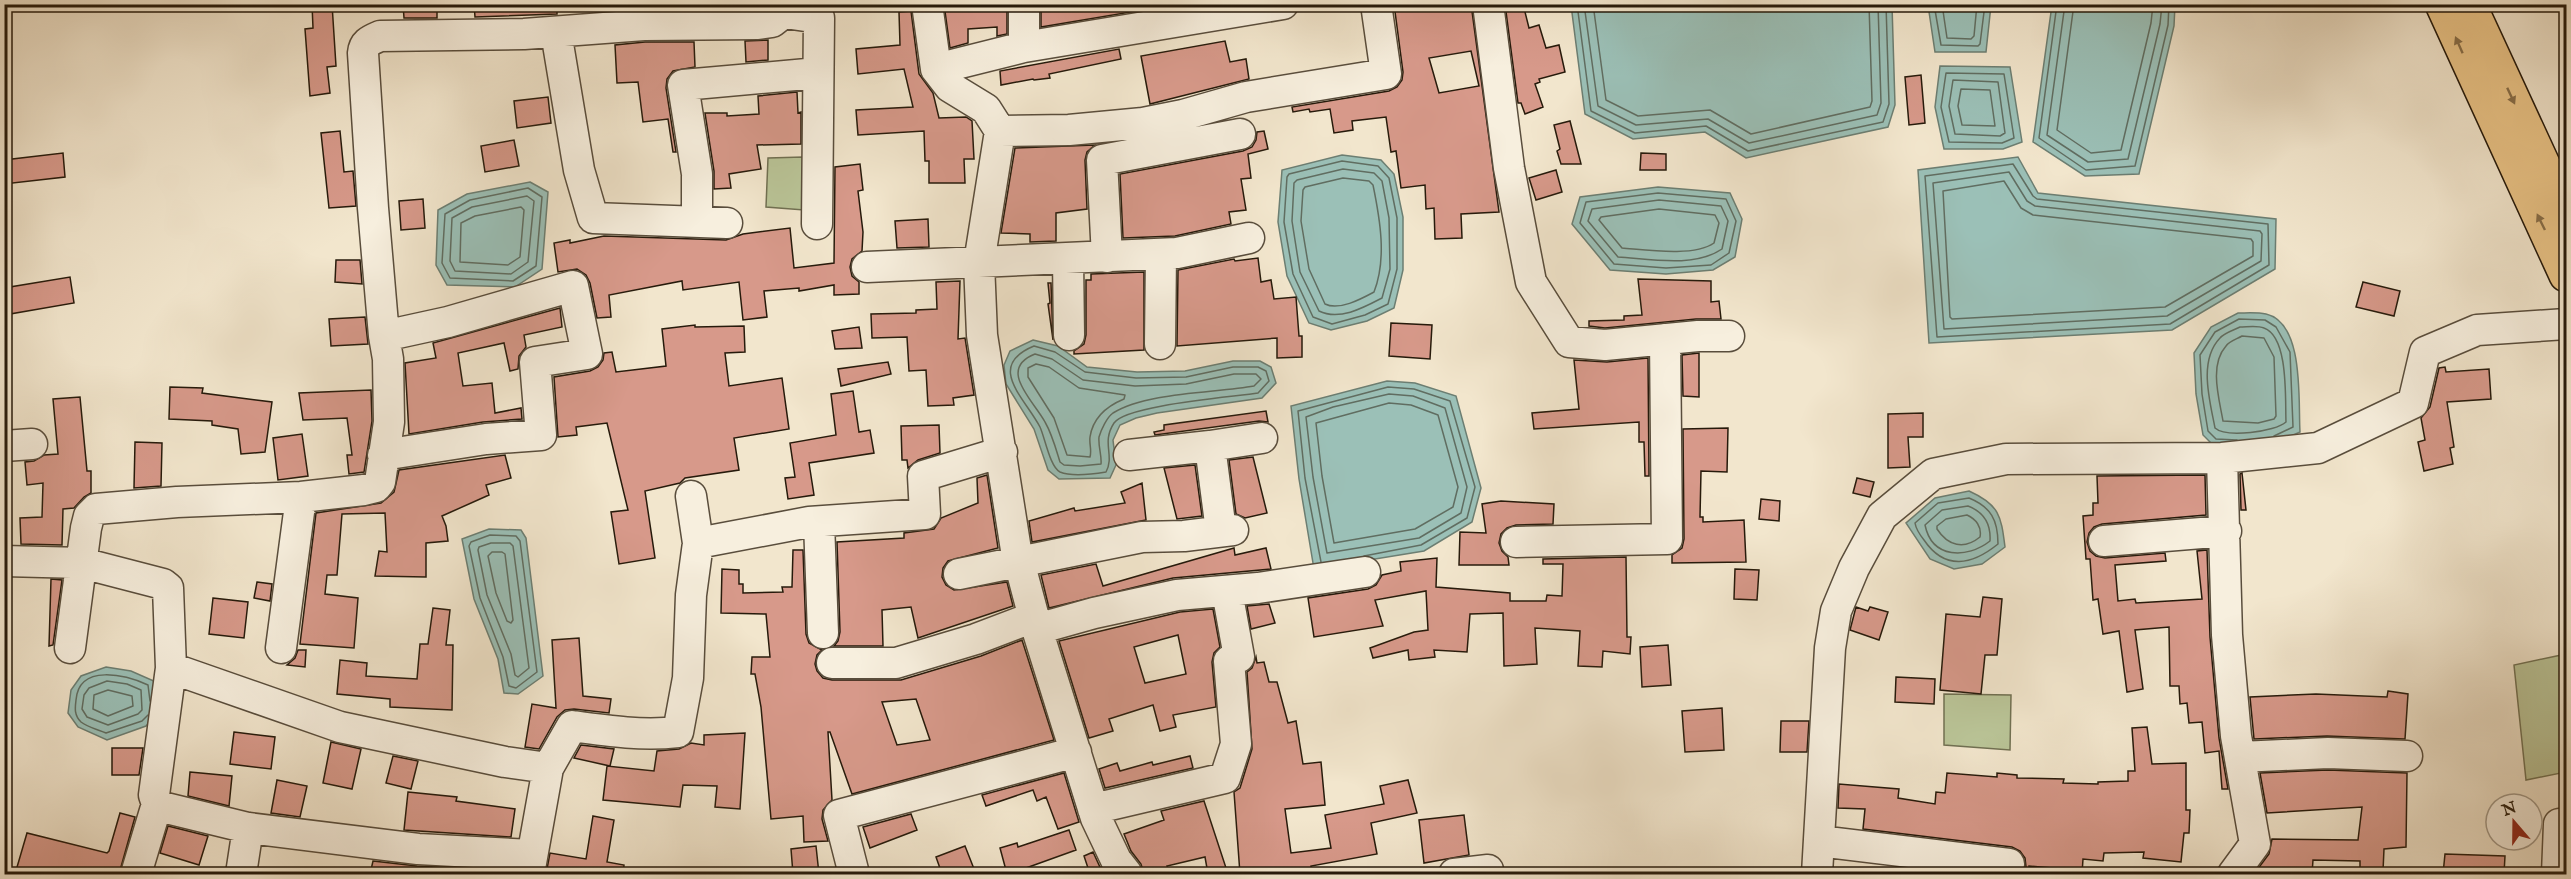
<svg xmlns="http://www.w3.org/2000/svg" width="2571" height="879" font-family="'IM FELL English',serif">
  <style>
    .green { fill: #bac598; stroke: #707052; stroke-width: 1.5 }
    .water { fill: #9bc0b7; stroke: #6c7e72; stroke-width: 1.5 }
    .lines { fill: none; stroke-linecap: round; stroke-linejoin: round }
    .shore { stroke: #606d61; stroke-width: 1.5 }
    .building { fill: #d7998a; stroke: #261a0b; stroke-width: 1.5; fill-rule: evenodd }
    .minor-casing { stroke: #594d3c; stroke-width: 33 }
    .major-casing { stroke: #261a0b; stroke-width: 36 }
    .minor { stroke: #f7efde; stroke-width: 30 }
    .major { stroke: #e9c386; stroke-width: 33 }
    .oneway { fill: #886e48 }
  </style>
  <rect width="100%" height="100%" fill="#f2e6cd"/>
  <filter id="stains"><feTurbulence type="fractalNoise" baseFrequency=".00333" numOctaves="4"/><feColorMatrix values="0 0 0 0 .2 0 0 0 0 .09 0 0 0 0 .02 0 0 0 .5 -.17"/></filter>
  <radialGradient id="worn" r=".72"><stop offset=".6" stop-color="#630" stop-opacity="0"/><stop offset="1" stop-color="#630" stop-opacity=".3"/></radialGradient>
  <path class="green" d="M803 157 804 210 766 207 768 158Z
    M2566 654V772L2526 780 2514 665Z
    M1944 694 2011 695 2010 750 1944 745Z"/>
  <path class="water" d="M1571 5H1892L1895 105 1888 127 1746 158 1705 132 1633 139 1585 114Z
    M1928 5H1991L1986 52H1935Z
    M2052 5H2175L2174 26 2139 174 2085 176 2033 142Z
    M1940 66 2010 67 2022 142 2003 149H1944L1935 107Z
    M1342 155 1381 160 1394 174 1403 217V270L1394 308 1367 321 1331 330 1309 323 1287 276 1278 222 1282 170Z
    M2018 157 2038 193 2276 219 2275 269 2172 330 1929 343 1918 170Z
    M530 182 548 192 542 269 515 287 447 285 436 265 438 210 467 194Z
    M1658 187 1730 193 1742 219 1735 257 1713 270 1666 274 1610 270 1572 224 1580 197Z
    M2238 313C2246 313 2257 312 2266 314 2305 323 2298 402 2300 432L2282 440 2213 445 2203 435 2196 394 2194 353 2211 327Z
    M1033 340 1058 346 1087 367 1137 372 1185 371 1233 361H1260L1271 367 1276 383 1262 398 1157 413 1136 418 1120 425 1113 440 1116 465 1110 478 1059 479 1048 470 1034 429 1006 384 1004 365 1010 351Z
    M1387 381 1415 383 1456 396 1481 488 1472 522 1424 551 1314 569 1299 479 1291 406Z
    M1969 491C2000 505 2001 516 2005 547L1982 564 1954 569 1930 559 1906 523 1935 498Z
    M489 529 521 530 526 538 543 676 518 694 504 693 498 659 474 599 462 539Z
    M106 667 131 671 156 682V715L146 726 107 740 78 727 68 713 71 690 81 676Z"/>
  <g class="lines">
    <path class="shore" d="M1577 4 1591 111 1635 133 1706 126 1748 151 1883 122 1889 104 1886 4
      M1584 4 1598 106 1636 125 1708 119 1749 143 1877 115 1881 103 1878 4
      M1593 4 1606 100 1638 116 1710 110 1751 134 1870 107 1872 101 1869 4
      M1934 4 1941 45 1978 46 1980 44 1985 4
      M1942 4 1947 38 1971 39 1974 36 1977 4
      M2057 4 2039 138 2086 170 2135 166 2168 25 2169 4
      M2065 4 2047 135 2088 162 2128 159 2160 24 2162 4
      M2074 4 2057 130 2091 153 2121 150 2151 23 2153 4
      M1946 73 2004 74 2014 138 2002 143 1949 142 1941 107Z
      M1953 80 1998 82 2005 133 2000 136 1955 134 1949 106Z
      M1961 89 1990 90 1995 126 1962 125 1958 106Z
      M1342 161 1378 166 1389 178 1397 218V269L1388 304 1365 315 1332 324 1313 317 1293 274 1284 222 1287 177 1289 174Z
      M2013 164 2033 196 2037 199 2268 224 2269 265 2170 324 1937 337 1925 176Z
      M1343 169 1374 173 1382 181 1389 218 1390 269 1382 298C1363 308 1339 321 1319 311L1300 272 1292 221 1294 183 1297 180Z
      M2009 172 2027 201 2035 206 2260 231 2262 234 2261 261 2167 316 1944 329 1933 183Z
      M1343 178 1369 181 1373 185C1380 219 1387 259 1374 292 1361 299 1339 311 1325 304L1309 269 1301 221 1303 190 1305 187Z
      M2004 181 2021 208 2033 215 2251 239 2253 242V256L2165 307 1952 319 1950 317 1943 191Z
      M528 188 542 197 536 266 513 281 450 278 442 263 445 214 470 200Z
      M1658 193 1726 199 1736 221 1729 253 1711 265 1666 268 1614 264 1580 223 1586 202Z
      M527 196 534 201 528 262 511 274 455 271 450 261 452 218 472 207Z
      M1659 200 1721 206 1728 221 1722 249C1694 268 1650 259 1618 257L1588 221 1592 209Z
      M521 207 524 210 520 257 508 265 460 262 461 223 475 216Z
      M1659 209 1715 215 1719 223 1714 243C1694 257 1647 250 1622 248L1599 220 1601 217Z
      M2240 327C2247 327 2257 325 2264 328 2289 337 2285 400 2286 422 2275 432 2226 438 2215 428 2210 401 2198 361 2220 338 2224 333 2234 330 2240 327Z
      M2242 336 2264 338 2274 357 2276 416 2274 419 2258 423 2223 421C2219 398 2209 365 2226 346 2229 341 2237 339 2242 336Z
      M1034 346 1055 352 1085 372 1136 378 1186 377 1233 367H1258L1266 371 1269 381 1258 393C1233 397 1126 405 1114 423 1101 443 1115 455 1106 472 1094 474 1072 477 1060 472 1050 467 1045 438 1040 427 1025 398 985 366 1034 346Z
      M1035 354 1052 359 1083 380 1135 386 1186 384 1234 374H1256L1261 379 1254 386C1215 393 1147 392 1113 413 1107 417 1101 430 1099 437 1098 446 1102 456 1101 464L1080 466 1064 465 1060 462C1056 449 1052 434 1045 422 1033 400 997 369 1035 354Z
      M1036 364 1049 367 1079 388 1125 395 1124 399C1107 406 1093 417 1090 437 1089 444 1092 450 1090 457L1067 455 1054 418 1028 377V368Z
      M1389 394 1413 396 1445 408 1467 487 1461 513 1419 538 1327 553 1313 477 1306 417 1333 407Z
      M1389 403 1411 405 1438 415 1458 487 1453 507 1415 529 1334 543 1322 476 1316 423Z
      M2237 440 2216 439 2208 431 2202 394 2200 355 2215 332 2239 319 2265 320 2276 327 2290 352 2293 427 2274 436
      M1969 498C1991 507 1998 520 1998 544 1972 565 1945 571 1924 540 1920 535 1916 529 1915 523L1938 503Z
      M1968 506C1984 512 1991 524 1990 541 1967 559 1932 559 1925 525L1942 510Z
      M1967 515C1976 519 1982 527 1980 537 1964 550 1948 546 1937 529V526L1946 519Z
      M490 535 516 536 520 541 537 672 516 688 509 686 503 657 480 598 469 546 471 542Z
      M491 543H510L513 546 529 668 518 677 515 675 511 654 487 595 478 550 479 547Z
      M502 552 505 554 513 620 511 623 507 621 496 593 488 556 492 552Z
      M1321 562 1305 478 1298 411 1388 387 1414 389 1450 401 1475 487 1467 518 1421 545 1364 556
      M107 681 127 684 141 690 142 710 138 714 108 725 87 717 82 709 84 695 89 688Z
      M108 690 132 696 133 706 108 716 93 709 94 695Z
      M148 715 142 721 106 733C99 730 87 727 81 722 74 715 75 708 76 700 79 663 126 675 148 685L150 701"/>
  </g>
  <path class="building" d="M312 4H332L336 66 327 67 330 93 310 96 305 29 313 28Z
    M403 4H437V18H404Z
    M474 4H557V14L475 17Z
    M612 4H654V8L613 10Z
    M944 4H956V11L1003 9 1002 4H1007V34L997 36V27L968 29V43L950 48Z
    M1063 4H1142L1143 10 1041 27V7Z
    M1394 4H1471L1499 212 1461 214 1462 238 1435 239 1434 208 1426 209 1425 185 1401 188 1396 151 1391 152 1386 117 1352 121 1353 130 1334 133 1330 109 1310 112 1309 109 1293 112 1292 107 1389 91 1397 87 1402 80 1403 72ZM1471 51 1479 86 1439 93 1429 58Z
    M1505 4H1523L1529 28 1539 25 1546 48 1559 45 1565 72 1539 79 1540 82 1535 84 1543 107 1525 114 1521 103H1518Z
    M911 11 919 74 933 93 939 118 966 117 972 121 974 159H964L965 183H929V161H925L924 131 858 135 856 110 913 107 904 69 858 74 856 49 900 45 899 12Z
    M768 40V60L746 62 745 41Z
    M1225 41 1230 62 1246 59 1249 79 1150 104 1141 56Z
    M645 42H694L695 67 673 71 667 79 666 88 676 152H673L668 119 643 122 638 82 617 83 615 45Z
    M1119 49 1121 59 1049 74 1050 78 1034 80 1033 79 1001 85 1000 71Z
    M1921 75 1925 123 1909 125 1905 77Z
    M797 92 798 113 801 112V144L757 145 761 169 729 174 731 188 714 189V171L705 113H727V116L759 114 758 96Z
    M548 97 551 123 517 128 514 101Z
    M1570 121 1581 164H1561L1557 151 1560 149 1554 125Z
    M340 131 344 172 353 171 356 206 329 208 321 133Z
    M1264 131 1268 149 1248 154 1251 178 1241 179 1246 210 1229 212 1231 224 1175 236 1123 238 1120 174 1243 151 1252 147 1256 140 1257 132Z
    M514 140 519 166 485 172 481 146Z
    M1095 145 1087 152 1085 160 1087 209 1056 213V241L1030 242V234L1001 233 1015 148Z
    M63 153 65 177 4 184V160Z
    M1641 153 1666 154V170H1640Z
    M860 164 863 190 858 191 863 232 862 251 852 259 850 267 852 276 859 282V294L834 295V285L799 291V288L764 291 767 317 743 320 739 282 683 290 682 281 609 295 611 317 597 318 590 283 586 275 577 269 558 272 554 243 570 240V243L604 236 726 240 743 234 790 228 794 268 834 263 835 167Z
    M1556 170 1562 192 1536 200 1529 178Z
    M423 199 425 228 401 230 399 201Z
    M928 219 929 247 897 248 895 221Z
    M1258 258 1261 282 1271 280 1274 299 1296 297 1299 336H1302V357L1277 358V338L1177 346 1178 270 1234 259 1235 261Z
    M336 260H360L362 284 335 282Z
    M1144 272V350L1074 354V351L1084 344 1086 335V280H1091V274Z
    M70 277 74 303 4 315V288Z
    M1638 279 1711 281V302L1719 301 1721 319H1696L1605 328 1589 326V321L1624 320V316L1642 315Z
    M960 281 958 339 965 338 974 395 953 398 954 405 928 406 926 370 909 371 907 337 872 338 871 314 916 313V310L937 309 936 282Z
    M2363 282 2400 291 2394 316 2356 307Z
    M1048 283H1051L1053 340 1048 304 1050 303Z
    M560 308 562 327 524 335 526 347 519 356 518 369 510 371 504 343 458 353 463 386 492 383 495 413 521 408 522 419 483 422 409 434 405 363 436 358 433 343Z
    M365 317 368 344 331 346 329 319Z
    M1391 323 1432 325 1430 359 1389 356Z
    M695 325V327L744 326 745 352 725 353 729 386 782 378 789 429 734 438 739 470 685 478 680 483 645 491 655 558 619 564 611 512 628 510 607 423 576 427 577 435 558 437 554 377 590 371 598 367 603 360 604 353 612 352 616 372 666 366 662 329Z
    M859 327 862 348 835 349 832 331Z
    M1699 353V397L1683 396 1682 355Z
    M1648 358 1649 476H1645L1644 442H1639V422L1534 429 1532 413 1579 409 1574 360 1607 362Z
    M888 362 891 374 841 386 838 369Z
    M2445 367 2446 372 2489 369 2491 399 2447 402 2454 447 2450 448 2453 464 2424 471 2418 442 2425 440 2421 418 2430 407 2439 368Z
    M170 387 203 388 202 393 272 402 265 452 241 454 238 429 212 425V421L169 419Z
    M371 390 372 421 364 472 349 474 347 455H352L347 418 303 420 299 393Z
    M853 391 859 432 870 430 874 453 809 463 814 495 788 499 785 478 795 477 790 443 836 435 831 394Z
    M80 397 87 471H91V493L84 497 74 508 63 509 62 545 21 544 20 518 42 517 43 483 27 485 25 462 34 461 44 455 58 454 53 399Z
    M1266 411 1268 422 1259 421 1155 435 1154 432 1164 430V425Z
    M1923 413V437H1908L1910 467 1888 468V414Z
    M939 425 940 453 918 460 908 468 907 460H902L901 426Z
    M1728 428 1727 472 1701 471 1700 517H1703V522L1744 520 1746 562 1672 563V555L1682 548 1684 539 1683 429Z
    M302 434 308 476 278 480 273 438Z
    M135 442 162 443 161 486 134 488Z
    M505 455 511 478 486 485 489 495 442 516 446 526 448 541 426 543V577L375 576 379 551 387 552 385 513 342 514 337 575H327L325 594 358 598 354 648 300 644 316 513 381 503 394 492 399 470Z
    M1253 457 1267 513 1245 518 1236 514 1229 460Z
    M1195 465 1202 516 1177 519 1164 468Z
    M2242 473 2246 510H2241L2240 474Z
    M987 475 998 548 948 561 943 568 942 577 946 585 954 590 1007 582 1013 606 918 638 911 607 882 610 883 646H834L838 641 840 632 837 542 904 538V533L934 529 941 518 978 503 977 478Z
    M2205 475 2206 515 2102 524 2094 527 2089 533 2087 542 2090 551 2096 556 2105 558 2165 553 2166 561 2115 565 2118 601 2135 599 2136 603 2202 599 2197 551 2207 550 2210 637 2219 738 2228 789H2222L2219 751 2205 753 2202 722 2189 723 2187 703 2180 704 2179 686H2170L2169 627 2135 630 2143 689 2127 692 2119 631 2103 634 2098 599 2093 600 2090 559H2086L2083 516 2093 515V503H2098L2097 476Z
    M1857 478 1874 482 1870 497 1853 493Z
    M1142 483 1146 520 1032 542 1029 521 1074 508 1075 511 1125 503 1121 492Z
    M1761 499 1780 501 1779 521 1759 519Z
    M1501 501 1554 504 1553 524 1516 525 1507 528 1501 534 1499 543 1502 551 1508 557 1509 565H1459L1460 532 1486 533 1482 504Z
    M1234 548 1235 555 1266 548 1271 569 1173 578 1049 608 1041 575 1096 564 1103 586Z
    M793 550H803L806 634 809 643 822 650 817 655 815 664 817 671 823 678 832 680H901L981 656 1022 640 1054 740 852 794 830 732H828L832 800 823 810 822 819 828 841 804 842 803 816 771 819 761 707 755 674H751L752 657H770L766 614 721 613 722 569 739 570V584H743V593L783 592 782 587H792ZM916 699 930 740 897 745 882 702Z
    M1626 557 1627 637H1631L1630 654 1603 651 1602 667 1578 666 1580 631 1535 628 1537 664 1504 666 1503 613 1470 614 1467 652 1434 650 1435 657 1409 660 1408 650 1373 658 1370 648 1414 632 1428 630 1426 591 1375 600 1383 626 1314 637 1308 598 1368 589 1376 585 1382 575 1401 571 1400 562 1437 558 1436 587 1510 593V601H1546L1547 595 1562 596 1563 564H1543V559Z
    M1735 569 1759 570 1757 600 1734 599Z
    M51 579 62 580 53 645 49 646Z
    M257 582 272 584 270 601 254 598Z
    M1983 597 2002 599 1997 655H1985L1981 694 1940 690 1946 614 1980 617Z
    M213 598 248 602 244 638 209 634Z
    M1269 604 1275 623 1251 629 1247 606Z
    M1856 607 1868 611 1870 607 1888 612 1879 640 1850 630Z
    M433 608 450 610 446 645H453L452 710 390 707V699L337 694 340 660 367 663 366 676 417 679 420 644H428Z
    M1213 609 1220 647 1214 653 1212 662 1216 707 1173 715 1176 727 1160 731 1153 705 1109 719 1113 731 1089 738 1059 641 1180 612ZM1178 635 1186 674 1145 683 1134 647Z
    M579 638 583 696 611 699 609 713 574 709 565 710 557 717 539 749 525 747 532 704 556 708 552 640Z
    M1668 645 1671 685 1642 687 1640 647Z
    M298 650H306L305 667 287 665 295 658Z
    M1256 657 1257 663 1264 662 1269 682H1277L1288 723 1296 721 1303 764 1321 762 1325 805 1285 809 1291 853 1331 848 1325 815 1384 804 1380 786 1408 780 1417 813 1371 823 1377 854 1311 866 1312 874H1291L1290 869 1262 874H1240L1234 792 1240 788 1252 749 1247 672 1252 668Z
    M1896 677 1935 679 1934 704 1895 702Z
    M2388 691 2408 694 2405 739 2327 736 2254 739 2250 697 2316 694 2387 697Z
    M1722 708 1724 750 1685 752 1682 711Z
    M1781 721H1809L1807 752H1780Z
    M2147 727 2152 764 2186 763V810H2190L2189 833H2184L2181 862 2143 858 2144 852 2104 853 2103 861 2083 859 2082 874 2064 873V869L2029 866V874H2023L2026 867 2025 858 2020 851 2012 847 1863 829 1865 809 1838 808 1839 784 1899 789 1898 798 1935 804 1936 792 1945 793 1947 773 1997 777V773L2017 775V778L2064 779 2063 783 2098 784V782L2128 781V771H2135L2132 728Z
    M234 732 275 737 271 769 230 764Z
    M745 733 740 809 715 807 717 786 683 785 680 807 603 800 607 766 654 771 657 751 679 749 691 743 704 745V735Z
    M331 742 361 749 352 789 323 783Z
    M581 745 614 749 610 766 574 758Z
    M112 748H143L139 775H112Z
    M393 756 418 761 411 789 386 783Z
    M1190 756 1193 768 1105 788 1099 769 1117 763 1120 771 1152 762 1153 765Z
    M2328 770 2407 773 2406 847 2384 849 2383 871H2360V861L2313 860 2312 874H2254L2269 854 2272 839 2358 840 2362 807 2267 813 2260 773Z
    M190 772 232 776 229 806 188 796Z
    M1064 773 1079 822 1058 829 1046 797 1037 801 1033 790 986 806 982 795Z
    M277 780 307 786 300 817 271 813Z
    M408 792 457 797 456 801 515 809 511 837 404 830Z
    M1204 801 1228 874H1208L1205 857 1167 866 1170 874H1144L1141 864 1131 851 1124 834 1164 820 1161 811Z
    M120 813 135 817 119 874H15L27 833 107 853 109 851Z
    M911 814 917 830 870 848 863 827Z
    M1464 815 1469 855 1424 863 1419 820Z
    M593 816 614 820 607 862 624 865 623 874H546L550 853 586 859Z
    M168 826 208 836 199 865 160 853Z
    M1069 830 1076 850 1026 868 1028 874H1007L1000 848 1017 843 1018 847Z
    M816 846 819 874H793L791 849Z
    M965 846 976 874H942L936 857Z
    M1093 852 1100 867 1105 874H1090L1084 856Z
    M2445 854 2505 856 2504 874H2443Z
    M373 861 417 866 512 871V874H370Z"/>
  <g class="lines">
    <defs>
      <path id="minor" d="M927 4 936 69 950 87 986 109 1000 131 979 263 982 335 1016 550 1037 629 1096 818 1116 860 1127 874
        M1488 4 1509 168 1531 282 1569 342 1605 345 1698 336H1729
        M785 13 819 18 817 224
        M556 32 579 170 593 218 727 223
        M1024 47V4
        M936 69 1024 47 1283 4
        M1000 131 1069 130 1143 123 1183 115 1246 97 1386 74 1376 4
        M697 221V174L683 85 818 73
        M1107 257 1102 160 1240 134
        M1068 259 1069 335
        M867 267 1177 253 1249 238
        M1160 344 1161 254
        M4 446 32 444
        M383 455 486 439 541 435 535 362 587 354 573 286 448 322 384 336
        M1129 455 1210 446
        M2222 458 2227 635 2236 736 2255 844 2233 874
        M819 522 823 633
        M1221 531 1210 446 1262 438
        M2104 541 2226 531
        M1516 542 1667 539 1665 339
        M698 543 809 522 925 514 923 476 1002 452
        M4 561 82 563 163 584 168 588 171 668 154 795 157 804 162 807 248 828 418 849 531 855
        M959 574 1142 537 1184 536 1233 530
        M1037 629 1094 613 1177 595 1258 588 1365 572
        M70 648 86 528 89 516 96 509 177 502 301 497 364 490 376 487 380 482 389 422 388 359 384 336 373 208 363 53C364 42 371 40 380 36L524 34 644 25 758 24 772 22 795 4
        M281 648 301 497
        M832 663H896L976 639 1034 617
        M171 668 340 727 505 762 548 768 529 874
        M2240 757 2328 753 2407 756
        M548 768 572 726C608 731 642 736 678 732L688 678 691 595 698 543 691 496
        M1093 809 1225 778 1236 744 1229 661 1239 657 1227 591
        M1819 841 2009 864
        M136 874 157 804
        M241 874 248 828
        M854 874 839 815 1076 752
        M1454 874 1488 870
        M1817 874 1830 648 1836 611 1854 568 1882 516 1933 474 2006 459 2222 458 2318 448 2413 403 2425 352 2477 330 2566 324
        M2557 874 2559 824 2566 823"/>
      <path id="major" d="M2442 4 2566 275
        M2469 4 2566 214"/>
    </defs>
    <use href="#minor" class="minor-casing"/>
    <use href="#major" class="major-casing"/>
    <use href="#minor" class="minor"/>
    <use href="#major" class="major"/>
  </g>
  <defs><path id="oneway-solid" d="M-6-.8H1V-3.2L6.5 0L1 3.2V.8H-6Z" transform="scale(1.5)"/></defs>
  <g class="oneway">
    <use href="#oneway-solid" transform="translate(2459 45) rotate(-114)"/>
    <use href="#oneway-solid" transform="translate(2511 96) rotate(65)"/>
    <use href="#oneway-solid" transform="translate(2541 222) rotate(-116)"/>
  </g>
  <rect width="2571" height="879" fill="none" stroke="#f2e6cd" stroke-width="24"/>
  <rect x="6" y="6" width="2559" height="867" fill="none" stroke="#261a0b" stroke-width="3"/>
  <rect x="12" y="12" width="2547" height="855" fill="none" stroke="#261a0b" stroke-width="1.5"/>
  <g transform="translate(2514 822) rotate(340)"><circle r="28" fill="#f7efde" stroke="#a39a8a" stroke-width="1.5"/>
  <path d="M0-4.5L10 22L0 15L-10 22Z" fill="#8f2418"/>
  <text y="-9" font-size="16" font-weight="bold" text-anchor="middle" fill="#261a0b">N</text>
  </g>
  <rect width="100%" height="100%" filter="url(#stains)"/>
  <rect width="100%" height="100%" fill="url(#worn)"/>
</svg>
